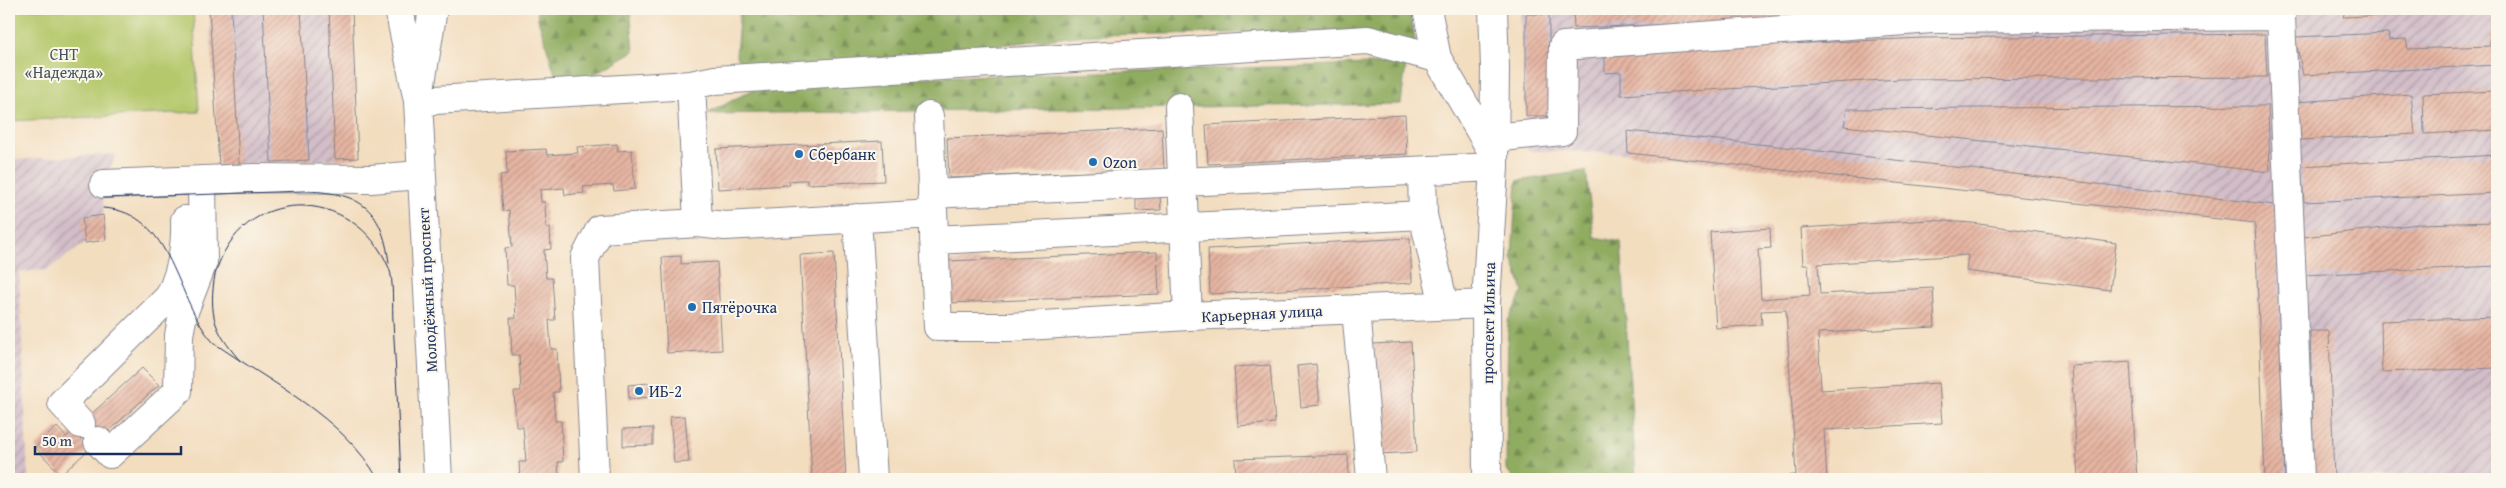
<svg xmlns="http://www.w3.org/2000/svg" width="2506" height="488" font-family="'Gentium Book Plus',serif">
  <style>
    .industrial { fill: url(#industrial-furrows) }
    .forest { fill: url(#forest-firs); stroke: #566e5f }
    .green { fill: #b5c86c; stroke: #687c65 }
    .building { fill: url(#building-hatch) }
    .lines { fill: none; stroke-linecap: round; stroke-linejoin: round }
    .minor-casing { stroke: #87868e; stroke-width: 30 }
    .major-casing { stroke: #87868e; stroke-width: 30 }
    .minor { stroke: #fff; stroke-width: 28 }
    .major { stroke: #fff; stroke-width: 28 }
    .tram { stroke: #1b2f5e; stroke-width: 1 }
    .poi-dot { fill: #1f6fb2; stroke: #fbf7ec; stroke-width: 2 }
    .labels { text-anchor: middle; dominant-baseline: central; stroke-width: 4; stroke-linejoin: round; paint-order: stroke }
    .park-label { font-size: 16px; fill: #425562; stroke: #fbf7ec }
    .poi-label { font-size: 16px; fill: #1b2f5e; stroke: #fbf7ec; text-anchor: start }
    .street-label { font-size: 16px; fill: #1b2f5e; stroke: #fbf7ec }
  </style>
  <defs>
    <pattern id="industrial-furrows" width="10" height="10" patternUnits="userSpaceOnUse" patternTransform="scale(1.25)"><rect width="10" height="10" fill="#d2bdc8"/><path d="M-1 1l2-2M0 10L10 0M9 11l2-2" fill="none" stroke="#aa9aa6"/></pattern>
    <pattern id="forest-firs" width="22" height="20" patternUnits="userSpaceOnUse" patternTransform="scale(1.25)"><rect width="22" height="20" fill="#90ac60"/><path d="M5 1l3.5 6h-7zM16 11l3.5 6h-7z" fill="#758c52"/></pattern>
    <pattern id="building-hatch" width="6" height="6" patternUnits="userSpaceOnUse" patternTransform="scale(1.25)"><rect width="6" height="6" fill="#e7b5a2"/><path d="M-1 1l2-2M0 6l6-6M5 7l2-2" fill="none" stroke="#ba9487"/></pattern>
  </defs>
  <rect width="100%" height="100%" fill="#fbf7ec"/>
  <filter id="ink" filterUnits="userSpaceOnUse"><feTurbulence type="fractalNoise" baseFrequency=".02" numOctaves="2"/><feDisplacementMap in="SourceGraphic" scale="10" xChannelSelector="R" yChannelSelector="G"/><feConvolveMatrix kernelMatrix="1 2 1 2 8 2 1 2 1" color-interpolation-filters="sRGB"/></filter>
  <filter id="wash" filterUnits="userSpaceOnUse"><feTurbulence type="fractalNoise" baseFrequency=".0096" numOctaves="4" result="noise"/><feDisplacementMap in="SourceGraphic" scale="20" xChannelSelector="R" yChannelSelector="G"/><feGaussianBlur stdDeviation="1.12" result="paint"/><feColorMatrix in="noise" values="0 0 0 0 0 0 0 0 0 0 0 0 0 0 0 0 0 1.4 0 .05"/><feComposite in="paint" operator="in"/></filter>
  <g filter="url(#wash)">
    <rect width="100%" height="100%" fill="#f3ddbf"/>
    <path class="industrial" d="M209 9H352L358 158 219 165Z
      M1520 9H2497V479H2265L2254 223 1628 153 1528 151Z
      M116 154 104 184 103 215 106 240 85 243 47 270 19 272 28 479H9V160Z"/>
    <path class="forest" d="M537 9H630L634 51 576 85 557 80 538 19Z
      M740 9H1410L1416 47 1364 31 1088 35 749 73 736 56Z
      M1406 63 1401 104 707 114 767 82Z
      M1586 171 1594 237 1621 242 1636 479H1513L1506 469 1508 321 1523 291 1512 257 1517 181Z"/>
    <path class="green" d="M9 9H193L199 112 9 121Z"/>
    <g id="blocks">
      <path class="building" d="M209 9H231L239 164 219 165Z
        M263 9H301L309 160 271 162Z
        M329 9H352L358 158 335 159Z
        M1573 9H1898V16L1574 28Z
        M2346 9H2497V11L2343 17Z
        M1526 14H1549V116H1526Z
        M2388 33 2389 40 2406 39 2408 49 2490 46V33H2497V65L2303 75 2295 37Z
        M2265 34 2267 77 1901 79 1621 95V72L1605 73V52L1923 38Z
        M2497 91V130L2424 134 2423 94Z
        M2411 94 2415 134 2301 140 2297 102Z
        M2268 106 2270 172 1844 126 1847 109Z
        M1405 115 1407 154 1208 164 1206 125Z
        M1162 128 1164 169 949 178 947 138Z
        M1627 131 1768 145 2275 205 2285 479H2265L2255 223 1628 153Z
        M882 141 884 181 807 184V180H799L789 181 790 185 718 189 716 149Z
        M617 144 618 151 632 150 635 189 614 191 613 185 583 187 584 193 565 195 564 188 540 190 541 202H545L546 228 550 227 551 249 544 250 546 278H552L555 320H549L551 349H557L559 392H553L554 406 555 421H561L563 462H558L559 479H520L519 462H526L523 427H516L514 391H521L519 355H512L510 318H516L514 285H507L505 248 512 247 509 210 503 211 500 175 507 174 506 151 546 149 547 155 578 153 577 147Z
        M2497 155V193L2304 202 2301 166Z
        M1160 195 1161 210 1136 211V196Z
        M103 215 106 240 85 243 82 218Z
        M1929 220 1972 223 2116 243 2110 290 1966 271 1968 255 1818 264 1820 294 1933 288 1935 327 1818 333 1821 390 1939 383 1942 423 1824 430 1827 479H1741L1796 475 1786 310 1761 311 1762 325 1716 328 1710 232 1770 228 1771 248 1758 249 1761 299 1810 295 1808 265H1803L1801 228Z
        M2497 222V266L2304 275 2303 237 2419 224Z
        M1410 238 1412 283 1210 294 1208 249Z
        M1157 252 1159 294 950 303 948 261Z
        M834 253 846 479H812L800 255Z
        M681 256V264L717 262 722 350 667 353 662 257Z
        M2497 317V368L2382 372 2381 321Z
        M2310 331H2329L2334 479H2314Z
        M1411 342 1417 452 1379 454 1373 344Z
        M2130 362 2137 479H2078L2071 366Z
        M1316 364 1320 405 1301 407 1297 366Z
        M1270 365 1275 423 1238 426 1234 367Z
        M142 368 159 385 61 475 35 447 57 427 66 437Z
        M649 383 650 397 629 399 628 385Z
        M685 416 689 462 674 463 670 417Z
        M653 428V445L623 446V429Z
        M1348 455 1349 479H1236L1235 459Z"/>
    </g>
  </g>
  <g filter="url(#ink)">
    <use href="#blocks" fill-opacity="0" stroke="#87868e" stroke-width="1"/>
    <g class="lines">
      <defs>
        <path id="minor" d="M1427 9 1437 58 1493 153
          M418 101 691 85 715 80 1368 40 1437 58
          M1179 107 1188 316
          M929 116 938 327H1010L1188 316 1486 304
          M1493 138 1562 131 1563 46 1932 19 2281 16 2300 479
          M104 184 254 178 371 179 420 175
          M932 194 1494 167
          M1423 215 1444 305
          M857 218 873 479
          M698 223 725 226 933 214
          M934 240 1423 215 1422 171
          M1356 309 1371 479
          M81 424 62 403 169 297C182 272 186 248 185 220
          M98 441 110 454 178 391 179 335 183 314 203 262 202 180
          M595 479 585 258 600 229 698 223 691 85
          M1487 479 1486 304 1494 167 1495 68 1493 9"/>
        <path id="major" d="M399 9 418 101 438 479
          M421 83 433 9"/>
      </defs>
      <use href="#minor" class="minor-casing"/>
      <use href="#major" class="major-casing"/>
      <use href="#minor" class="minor"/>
      <use href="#major" class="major"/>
      <path class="tram" d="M103 198 303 191C358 192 382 206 389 263
        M103 208C175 212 174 301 214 343 271 383 343 417 378 479
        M241 362C231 350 221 338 216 324 211 310 212 290 215 275 240 184 354 184 389 268 394 280 392 307 393 321 396 374 399 426 401 479"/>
    </g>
  </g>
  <g class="poi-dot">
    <circle cx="799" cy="154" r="5"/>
    <circle cx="1093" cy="162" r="5"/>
    <circle cx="692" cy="307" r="5"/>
    <circle cx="639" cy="391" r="5"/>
  </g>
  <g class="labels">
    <g class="park-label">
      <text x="64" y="54">СНТ<tspan x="64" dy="18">«Надежда»</tspan></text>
    </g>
    <g class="poi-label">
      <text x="809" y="154">Сбербанк</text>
      <text x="1103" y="162">Ozon</text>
      <text x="702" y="307">Пятёрочка</text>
      <text x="649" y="391">ИБ-2</text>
    </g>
    <g class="street-label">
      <text transform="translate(427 290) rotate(-93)">Молодёжный проспект</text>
      <text transform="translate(1262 313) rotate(-3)">Карьерная улица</text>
      <text transform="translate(1488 323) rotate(-89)">проспект Ильича</text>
    </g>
  </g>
  <rect width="2506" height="488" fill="none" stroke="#fbf7ec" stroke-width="30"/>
  <path d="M35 446v8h146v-8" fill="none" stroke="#1b2f5e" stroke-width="2.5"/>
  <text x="42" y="446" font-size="15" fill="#1b2f5e" stroke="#fbf7ec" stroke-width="4" paint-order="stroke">50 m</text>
</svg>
